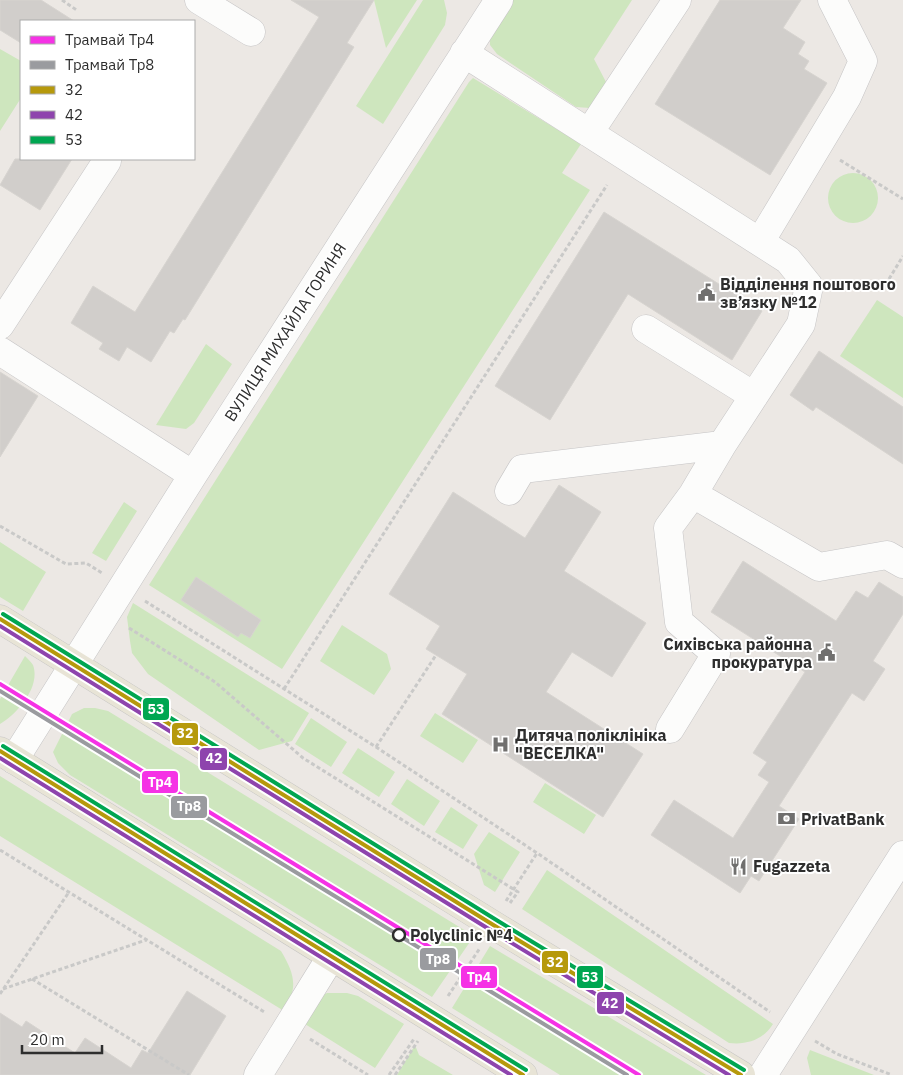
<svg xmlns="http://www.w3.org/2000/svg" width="903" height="1075" font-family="'IBM Plex Sans',sans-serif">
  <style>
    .green { fill: #cee6be }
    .building { fill: #d1cecb; stroke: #d7d4d0 }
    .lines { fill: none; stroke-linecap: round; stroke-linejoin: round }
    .minor-casing { stroke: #c5c4c5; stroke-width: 29 }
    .major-casing { stroke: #c6c5c4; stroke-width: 29 }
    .path { stroke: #c9c9c8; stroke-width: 3; stroke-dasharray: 4 2.5; stroke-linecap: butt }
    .minor { stroke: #fcfcfb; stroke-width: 28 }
    .major { stroke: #e8e4d6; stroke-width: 28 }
    .bus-1-casing { stroke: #fff; stroke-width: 8 }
    .bus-2-casing { stroke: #fff; stroke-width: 8 }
    .bus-3-casing { stroke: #fff; stroke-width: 8 }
    .bus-1 { stroke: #b6990c; stroke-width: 4 }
    .bus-2 { stroke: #8e44ad; stroke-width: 4 }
    .bus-3 { stroke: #00a651; stroke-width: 4 }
    .tram-1-casing { stroke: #fff; stroke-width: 8 }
    .tram-2-casing { stroke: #fff; stroke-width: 8 }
    .tram-1 { stroke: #f532e5; stroke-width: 4 }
    .tram-2 { stroke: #9a9b9f; stroke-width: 4 }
    .stop-dot { fill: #fff; stroke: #2e2e2e; stroke-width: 2.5 }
    .labels { text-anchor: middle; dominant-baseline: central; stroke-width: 4; stroke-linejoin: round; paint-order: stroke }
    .poi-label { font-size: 16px; font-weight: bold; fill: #2e2e2e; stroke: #fff; text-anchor: start }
    .street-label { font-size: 16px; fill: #2e2e2e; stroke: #fff }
    .stop-label { font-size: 16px; font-weight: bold; fill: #2e2e2e; stroke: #fff; text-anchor: start }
    .line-badge { stroke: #fff; stroke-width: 2 }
    .badge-label { font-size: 14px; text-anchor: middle; font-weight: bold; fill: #fff }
  </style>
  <rect width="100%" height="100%" fill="#ece8e4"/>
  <path class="green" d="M374 0H417L386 48Z
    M423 0H444L447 13 445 25 383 124 356 106Z
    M513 0H632L594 59 606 82 590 108 576 107 497 54 490 45V35Z
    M0 49 21 61V98L0 131Z
    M473 78 581 144 562 173 590 190 282 669 149 585 469 82Z
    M828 198a25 25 0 1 1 50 0a25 25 0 1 1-50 0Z
    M877 300 903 317V398L840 356Z
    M206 344 232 364 194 423 186 429 156 425Z
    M124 502 137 511 106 561 92 553Z
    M0 542 46 572 23 611 0 597Z
    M133 603 309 713 292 741 259 750 148 674 132 653 130 641 127 617Z
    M342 625 387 654 391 669 374 695 320 661Z
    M25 656C28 659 31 662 33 665 41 687 17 714 0 724V699Z
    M84 708H95L108 711 474 936 432 997 70 775 58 763 53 752 72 714Z
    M435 713 478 740 463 763 420 736Z
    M311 718 347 742 331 767 295 744Z
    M358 748 395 772 379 797 342 773Z
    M0 776 281 951C294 973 299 987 284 1011L0 836Z
    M407 779 440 801 424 826 391 804Z
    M545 783 596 815 584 834 533 802Z
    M451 807 478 825 463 849 435 832Z
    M489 832 520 852 495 892 484 885 474 854Z
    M547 870 773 1024C763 1040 747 1045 729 1043L522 909Z
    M490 946 706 1075H560L452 1008Z
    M327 993H347L358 996 404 1024 375 1068 297 1019 316 999Z
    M415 1045 419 1055 453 1075H397Z
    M810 1050 874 1075H811L807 1058Z"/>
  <path class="building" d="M0 0H41L74 21H21V43L0 30Z
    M291 0H374L347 43 354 47 185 320 183 319 174 333 170 331 151 362 127 347 119 361 99 349 103 343 71 323 93 286 135 312 319 17Z
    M720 0H801L783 28 805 42 798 54 809 61 804 69 827 83 770 175 655 104Z
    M15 159H72L40 210 0 185Z
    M604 212 762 311 732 360 628 294 550 420 495 386Z
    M819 351 903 407V464L816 407 813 411 790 395Z
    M0 372 38 396 0 457Z
    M559 485 601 512 564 571 646 623 612 677 572 652 546 692 643 754 603 817 442 714 467 674 426 649 440 626 389 594 453 492 525 538Z
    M743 561 836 621 856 591 868 598 879 582 903 597V614L873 661 885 669 864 701 852 693 779 806 799 819 759 881 751 876 740 893 651 835 674 800 733 838 769 782 758 775 767 762 753 753 805 672 711 612Z
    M196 577 261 620 250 638 241 633 238 637 181 600Z
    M187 991 226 1016 190 1075H0V1013L22 1027 26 1021 75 1053 85 1038 131 1068 142 1050 148 1053Z"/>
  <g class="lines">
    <defs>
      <path id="minor" d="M199 0 251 32
        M464 53 788 260 809 286 801 324 722 445 693 494 668 528 679 622 716 654 670 729
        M589 133 677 0
        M760 242 847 97 863 61 832 0
        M0 325 107 161
        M646 329 754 396
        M0 351 193 475
        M509 491 522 469 722 445
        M693 494 819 567 887 555 903 564
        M14 760 193 475 499 0
        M258 1075 331 957
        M763 1075 903 855"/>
      <path id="major" d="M0 619 495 926 741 1075
        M0 751 523 1075"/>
    </defs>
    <use href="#minor" class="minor-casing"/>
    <use href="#major" class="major-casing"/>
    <path class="path" d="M62 0 78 11
      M840 160 903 199
      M889 279 903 256
      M0 526 66 564 86 563 102 573
      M145 601 376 747 537 853 770 1012
      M129 628 215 682 303 758 518 892 510 903
      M284 689 607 185
      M376 747 436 655
      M0 850 266 1013
      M506 901 537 853
      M32 979 189 1075
      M3 989 146 940
      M0 994 69 892
      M448 996 480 948
      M310 1039 368 1075
      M815 1041 837 1054 892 1075
      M389 1075 414 1039
      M395 1075 418 1041"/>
    <use href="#minor" class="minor"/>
    <use href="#major" class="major"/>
    <defs>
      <path id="bus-1" d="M0 619 495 926 741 1075
        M0 751 523 1075"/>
      <path id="bus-2" d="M0 626 492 931 729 1075
        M0 758 511 1075"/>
      <path id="bus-3" d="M3 614 498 921 744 1070
        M3 746 526 1070"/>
    </defs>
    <use href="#bus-1" class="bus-1-casing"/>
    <use href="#bus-2" class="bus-2-casing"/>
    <use href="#bus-3" class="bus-3-casing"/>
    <use href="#bus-1" class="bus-1"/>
    <use href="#bus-2" class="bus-2"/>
    <use href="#bus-3" class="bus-3"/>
    <defs>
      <path id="tram-1" d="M0 684 639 1075"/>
      <path id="tram-2" d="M0 691 627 1075"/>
    </defs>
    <use href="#tram-1" class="tram-1-casing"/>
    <use href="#tram-2" class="tram-2-casing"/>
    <use href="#tram-1" class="tram-1"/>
    <use href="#tram-2" class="tram-2"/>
  </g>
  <defs>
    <symbol id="civic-bare" viewBox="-9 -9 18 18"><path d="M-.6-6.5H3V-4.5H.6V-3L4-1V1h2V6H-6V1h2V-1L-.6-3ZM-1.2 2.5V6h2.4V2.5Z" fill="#706f6e" stroke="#fff" stroke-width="2.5" paint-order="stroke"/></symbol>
    <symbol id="hospital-bare" viewBox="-9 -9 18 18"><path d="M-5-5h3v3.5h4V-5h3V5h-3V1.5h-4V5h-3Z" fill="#706f6e" stroke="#fff" stroke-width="2.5" paint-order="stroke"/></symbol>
    <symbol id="bank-bare" viewBox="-9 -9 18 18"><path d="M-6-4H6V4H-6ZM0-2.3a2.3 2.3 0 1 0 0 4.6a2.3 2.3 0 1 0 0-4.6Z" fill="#706f6e" stroke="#fff" stroke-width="2.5" paint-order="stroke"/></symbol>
    <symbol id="restaurant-bare" viewBox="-9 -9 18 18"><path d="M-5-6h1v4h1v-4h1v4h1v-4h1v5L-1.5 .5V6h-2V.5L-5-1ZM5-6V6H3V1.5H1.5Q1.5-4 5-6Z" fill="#706f6e" stroke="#fff" stroke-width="2.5" paint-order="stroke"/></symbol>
  </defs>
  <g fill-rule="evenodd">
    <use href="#civic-bare" x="694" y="280" width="25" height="25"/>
    <use href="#civic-bare" x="814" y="640" width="25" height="25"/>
    <use href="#hospital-bare" x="488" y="732" width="25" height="25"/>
    <use href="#bank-bare" x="774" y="806" width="25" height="25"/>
    <use href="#restaurant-bare" x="726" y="854" width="25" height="25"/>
  </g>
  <circle class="stop-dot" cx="399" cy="935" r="6"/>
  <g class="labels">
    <g class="poi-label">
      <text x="720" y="284">Відділення поштового<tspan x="720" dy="18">зв’язку №12</tspan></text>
      <text x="812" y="644" text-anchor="end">Сихівська районна<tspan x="812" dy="18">прокуратура</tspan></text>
      <text x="515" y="735">Дитяча поліклініка<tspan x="515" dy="18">"ВЕСЕЛКА"</tspan></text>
      <text x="801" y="819">PrivatBank</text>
      <text x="753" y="866">Fugazzeta</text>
    </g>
    <g class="street-label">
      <text transform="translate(285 332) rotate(-57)">ВУЛИЦЯ МИХАЙЛА ГОРИНЯ</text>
    </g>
    <g class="stop-label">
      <text x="410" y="935">Polyclinic №4</text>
    </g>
  </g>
  <g class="line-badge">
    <rect x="142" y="697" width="28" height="24" rx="5" fill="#00a651"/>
    <rect x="171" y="722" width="28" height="24" rx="5" fill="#b6990c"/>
    <rect x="199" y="747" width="29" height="24" rx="5" fill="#8e44ad"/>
    <rect x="141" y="770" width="38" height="24" rx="5" fill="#f532e5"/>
    <rect x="170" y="795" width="38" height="24" rx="5" fill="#9a9b9f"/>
    <rect x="419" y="947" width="38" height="24" rx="5" fill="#9a9b9f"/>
    <rect x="541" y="950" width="28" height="24" rx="5" fill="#b6990c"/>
    <rect x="576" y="965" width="28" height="24" rx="5" fill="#00a651"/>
    <rect x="460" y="965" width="38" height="24" rx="5" fill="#f532e5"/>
    <rect x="596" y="991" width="29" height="24" rx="5" fill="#8e44ad"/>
  </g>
  <g class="badge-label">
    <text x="156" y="714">53</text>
    <text x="185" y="738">32</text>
    <text x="214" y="763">42</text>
    <text x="160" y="787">Тр4</text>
    <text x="189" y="811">Тр8</text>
    <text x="438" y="964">Тр8</text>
    <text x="555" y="967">32</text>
    <text x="590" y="982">53</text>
    <text x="479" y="982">Тр4</text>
    <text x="610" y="1008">42</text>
  </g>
  <rect x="20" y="20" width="175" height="140" fill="#ffffff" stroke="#ababab"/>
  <rect x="30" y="36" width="25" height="8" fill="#f532e5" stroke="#ababab"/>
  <text x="65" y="45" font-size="15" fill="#2e2e2e">Трамвай Тр4</text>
  <rect x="30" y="61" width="25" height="8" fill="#9a9b9f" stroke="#ababab"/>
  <text x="65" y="70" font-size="15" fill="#2e2e2e">Трамвай Тр8</text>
  <rect x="30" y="86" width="25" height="8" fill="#b6990c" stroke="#ababab"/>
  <text x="65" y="95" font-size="15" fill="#2e2e2e">32</text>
  <rect x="30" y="111" width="25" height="8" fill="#8e44ad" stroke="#ababab"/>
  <text x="65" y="120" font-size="15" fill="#2e2e2e">42</text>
  <rect x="30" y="136" width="25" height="8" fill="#00a651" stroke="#ababab"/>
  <text x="65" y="145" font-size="15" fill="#2e2e2e">53</text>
  <path d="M22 1045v8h80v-8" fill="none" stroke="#2e2e2e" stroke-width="2.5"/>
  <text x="30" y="1045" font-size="15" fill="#2e2e2e" stroke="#ffffff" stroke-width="4" paint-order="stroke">20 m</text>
</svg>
